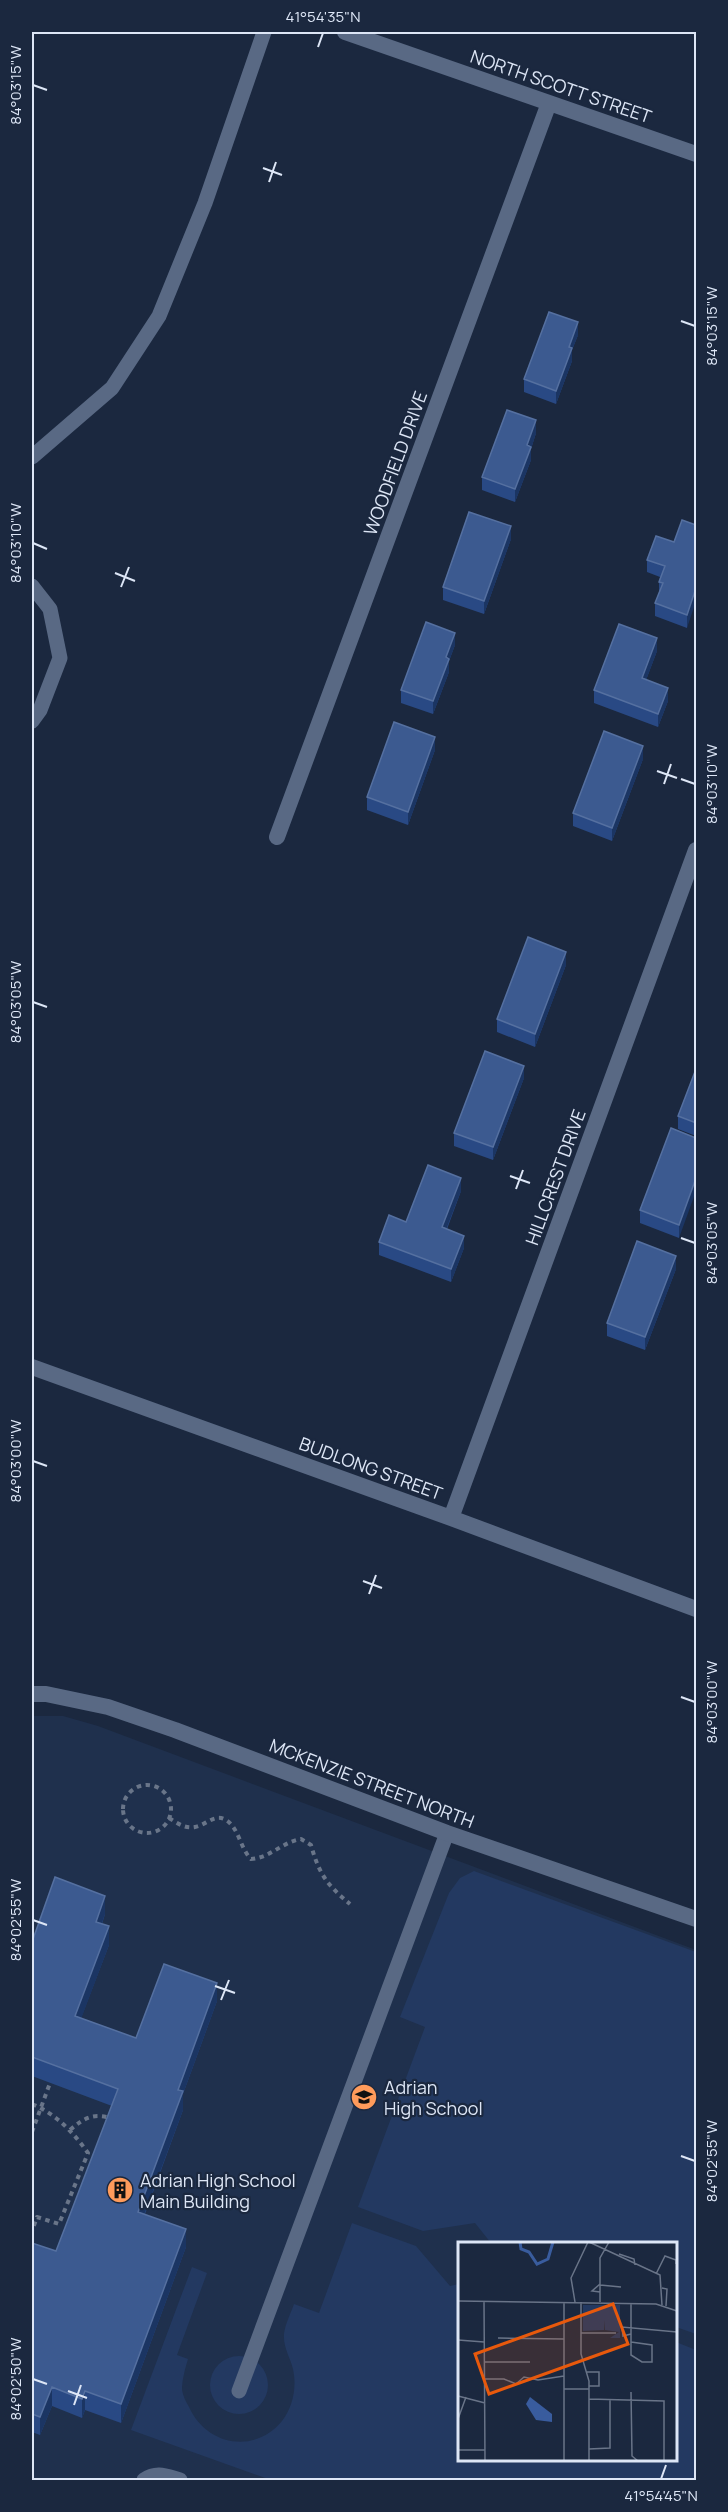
<svg xmlns="http://www.w3.org/2000/svg" width="728" height="2512" font-family="Manrope,sans-serif">
  <style>
    .built { fill: #1f304d; fill-rule: evenodd }
    .green { fill: #233961 }
    .lines { fill: none; stroke-linecap: round; stroke-linejoin: round }
    .path { stroke: #697589; stroke-width: 4; stroke-dasharray: 4.5 4.5; stroke-linecap: butt }
    .service { stroke: #596984; stroke-width: 15 }
    .minor { stroke: #596984; stroke-width: 16 }
    .wall { fill: #294984 }
    .shaded-wall { fill: #1b3563 }
    .building { fill: #3c5a90; stroke: #5570a0; stroke-width: 1.5 }
    .ticks { fill: none; stroke: #dde6f6; stroke-width: 2 }
    .labels { text-anchor: middle; dominant-baseline: central; stroke-width: 4.5; stroke-linejoin: round; paint-order: stroke }
    .street-label { font-size: 18px; fill: #dde6f6; stroke: #1b283f }
    .poi-label { font-size: 18px; fill: #dde6f6; stroke: #1b283f; text-anchor: start }
    .inset-river { fill: none; stroke: #395c9e; stroke-width: 3 }
    .inset-road { fill: none; stroke: #697488; stroke-width: 1.5 }
    .view { fill: #e8590c; fill-opacity: 0.15; stroke: #e8590c; stroke-width: 3 }
    .inset-edge { fill: none; stroke: #dde6f6; stroke-width: 3 }
    .neatline { fill: none; stroke: #dde6f6; stroke-width: 2 }
    .ticks-label { font-size: 15px; text-anchor: middle; fill: #dde6f6 }
  </style>
  <rect width="100%" height="100%" fill="#1b283f"/>
  <path class="built" d="M32 1716H63L98 1726 696 1950V2480H32ZM460 2244H676V2460H460Z"/>
  <path class="green" d="M474 1871 696 1952V2334L676 2327V2244L491 2243 475 2223 423 2231 358 2207 425 2027 400 2017 449 1893 460 1878Z
    M352 2223 416 2246 450 2286 459 2284 460 2460H676V2342L696 2350V2480H271L131 2430 192 2267 207 2273 177 2355 188 2359C185 2369 182 2380 182 2390 183 2396 186 2402 189 2407 206 2445 254 2455 282 2421 293 2407 297 2387 293 2369 290 2357 283 2347 284 2334 285 2324 291 2313 294 2304L319 2313Z
    M210 2385a29 29 0 1 1 58 0a29 29 0 1 1-58 0Z"/>
  <g class="lines">
    <path class="path" d="M123 1809a24 24 0 1 1 48 0a24 24 0 1 1-48 0Z
      M169 1818C177 1823 185 1829 195 1827 206 1825 215 1813 226 1820 239 1828 240 1848 251 1859 270 1858 282 1842 301 1839L311 1845C319 1874 327 1885 350 1904
      M32 2104C56 2114 73 2132 88 2153L59 2224 37 2217 32 2231
      M70 2130C84 2118 93 2113 110 2118
      M32 2132 50 2083"/>
    <path class="service" d="M32 457 112 388 159 316 205 203 264 32
      M32 586 50 609 60 658 40 710 32 721
      M239 2391 447 1833
      M144 2480C157 2471 166 2476 180 2480"/>
    <path class="minor" d="M345 32 696 154
      M277 837 549 103
      M32 1367 451 1518 696 1609
      M451 1518 696 850
      M32 1694H46L108 1707 175 1730 447 1833 696 1919"/>
  </g>
  <path class="wall" d="M578 335 572 350V361L556 404 524 392V379Z
    M536 433 531 449V460L515 502 482 490V477Z
    M696 525 687 628 655 616V603L659 594V582L660 577 647 572V560L674 542Z
    M511 539 484 614 443 600V587Z
    M455 645 449 661V672L433 714 401 703V690Z
    M657 651 646 680 668 701 658 727 594 703V690Z
    M435 750 408 825 367 810V797Z
    M643 759 612 841 573 826V813Z
    M566 965 535 1047 497 1032V1019Z
    M696 1069V1136L678 1129V1116Z
    M524 1078 493 1160 454 1146V1133Z
    M696 1138 679 1238 640 1223V1210Z
    M461 1191 447 1229 464 1248 451 1282 379 1255V1242L406 1222Z
    M676 1269 645 1350 607 1336V1323Z
    M105 1914 102 1924 109 1945 81 2018 136 2038 217 2001 183 2094V2110L145 2214 186 2247 121 2423 85 2410 82 2418 52 2406 40 2435 32 2432V2243L56 2251 112 2106 32 2076V1942Z"/>
  <path class="shaded-wall" d="M578 322V335L572 350V361L556 404V391L569 347Z
    M536 420V433L531 449V460L515 502V489L527 445Z
    M511 526V539L484 614V601Z
    M696 588V601L687 628V615Z
    M455 633V645L449 661V672L433 714V701L446 657Z
    M657 638V651L642 691V678Z
    M668 688V701L658 727V714Z
    M435 737V750L408 825V812Z
    M643 746V759L612 841V828Z
    M566 952V965L535 1047V1034Z
    M524 1066V1078L493 1160V1147Z
    M461 1178V1191L442 1240V1227Z
    M696 1178V1191L679 1238V1225Z
    M464 1236V1248L451 1282V1269Z
    M676 1256V1269L645 1350V1337Z
    M105 1896V1914L96 1940V1922Z
    M109 1926V1945L75 2035V2016Z
    M217 1983V2001L183 2094V2110L138 2231V2212L178 2090Z
    M186 2229V2247L121 2423V2404Z
    M52 2387V2406L40 2435V2417Z
    M85 2391V2410L82 2418V2399Z"/>
  <path class="building" d="M549 312 578 322 569 347 572 348 556 391 524 379Z
    M507 410 536 420 527 445 531 447 515 489 482 477Z
    M469 512 511 526 484 601 443 587Z
    M682 520 696 525V588L687 615 655 603 663 583 659 582 665 566 647 560 656 536 674 542Z
    M426 622 455 633 446 657 449 659 433 701 401 690Z
    M619 624 657 638 642 678 668 688 658 714 594 690Z
    M394 722 435 737 408 812 367 797Z
    M604 731 643 746 612 828 573 813Z
    M528 937 566 952 535 1034 497 1019Z
    M485 1051 524 1066 493 1147 454 1133Z
    M696 1069V1123L678 1116Z
    M671 1128 696 1138V1178L679 1225 640 1210Z
    M428 1165 461 1178 442 1227 464 1236 451 1269 379 1242 389 1215 406 1222Z
    M637 1241 676 1256 645 1337 607 1323Z
    M55 1877 105 1896 96 1922 109 1926 75 2016 136 2038 164 1964 217 1983 178 2090 183 2091 138 2212 186 2229 121 2404 85 2391 82 2399 52 2387 40 2417 32 2414V2243L56 2251 118 2089 32 2057V1942Z"/>
  <path class="ticks" d="M318 47 323 33M33 85 47 90M263 168 282 175M269 182 276 162M681 321 695 326M33 543 47 549M115 573 135 581M121 587 129 567M657 771 677 778M681 779 695 784M664 784 671 764M33 1002 47 1007M510 1176 530 1183M516 1189 523 1170M681 1238 695 1243M33 1461 47 1466M363 1581 382 1588M369 1594 376 1575M681 1697 695 1702M33 1920 47 1925M215 1986 235 1993M221 2000 229 1980M681 2156 695 2161M33 2379 47 2384M68 2391 87 2398M74 2405 81 2385M661 2479 666 2465"/>
  <defs>
    <symbol id="school-disc" viewBox="-11 -11 22 22"><circle r="9.5" fill="#ff9b5b" stroke="#1b283f"/><path d="M0-5L7-2L0 1L-7-2ZM-4 1L0 2.5L4 1V4Q0 6-4 4Z" fill="#111"/></symbol>
    <symbol id="building-disc" viewBox="-11 -11 22 22"><circle r="9.5" fill="#ff9b5b" stroke="#1b283f"/><path d="M-4-6H4V6H1V3H-1V6H-4ZM-2.5-4.3h1.7v1.8h-1.7ZM.8-4.3h1.7v1.8H.8ZM-2.5-1h1.7V.8h-1.7ZM.8-1h1.7V.8H.8Z" fill="#111"/></symbol>
  </defs>
  <g fill-rule="evenodd">
    <use href="#school-disc" x="349" y="2082" width="30" height="30"/>
    <use href="#building-disc" x="105" y="2175" width="30" height="30"/>
  </g>
  <g class="labels">
    <g class="street-label">
      <text transform="translate(561 86) rotate(19)">NORTH SCOTT STREET</text>
      <text transform="translate(395 463) rotate(-70)">WOODFIELD DRIVE</text>
      <text transform="translate(555 1177) rotate(-70)">HILLCREST DRIVE</text>
      <text transform="translate(371 1468) rotate(20)">BUDLONG STREET</text>
      <text transform="translate(372 1783) rotate(21)">MCKENZIE STREET NORTH</text>
    </g>
    <g class="poi-label">
      <text x="384" y="2087">Adrian<tspan x="384" dy="21">High School</tspan></text>
      <text x="140" y="2180">Adrian High School<tspan x="140" dy="21">Main Building</tspan></text>
    </g>
  </g>
  <g transform="translate(458 2242)">
    <rect width="219" height="219" fill="#1b283f"/>
    <path d="M125 63H162V96H152L161 90 147 88 146 78V88L125 89Z" fill="#233961"/>
    <path d="M72 155 94 172V180L78 178 68 162Z" fill="#395c9e"/>
    <path class="inset-river" d="M62 0 63 7 71 10 79 22 90 17 95 0"/>
    <path class="inset-road" d="M131 0 202 33 204 63M161 12 176 17 177 23M198 32 207 14 218 18V22M142 43 163 45M204 46 209 47 208 64M142 50 134 49 142 42M0 59 198 62 219 69M26 59 27 219M117 60 113 36 130 0M123 60V112L131 139V219M142 60V16L151 0M123 91H158M173 92 165 94 164 85 219 90M40 96 106 97M0 98 26 100M173 100 194 103V120H184L173 113V61M26 120H72M129 130H141V144H131M26 137H46L58 142 66 135 80 138 106 134M106 147H131M173 150 174 214 180 219M0 154 27 161M131 157 206 159V219M0 177 8 155M131 207 152 206V158M0 208H27M106 219V61"/>
    <path class="view" d="M155 62 170 102 31 152 17 112Z"/>
    <rect width="219" height="219" class="inset-edge"/>
  </g>
  <rect width="728" height="2512" fill="none" stroke="#1b283f" stroke-width="66"/>
  <rect x="33" y="33" width="662" height="2446" class="neatline"/>
  <g class="ticks-label">
    <text x="323" y="22">41°54'35"N</text>
    <text transform="translate(16 85) rotate(-90)" y="5">84°03'15"W</text>
    <text transform="translate(712 326) rotate(-90)" y="5">84°03'15"W</text>
    <text transform="translate(16 543) rotate(-90)" y="5">84°03'10"W</text>
    <text transform="translate(712 784) rotate(-90)" y="5">84°03'10"W</text>
    <text transform="translate(16 1002) rotate(-90)" y="5">84°03'05"W</text>
    <text transform="translate(712 1243) rotate(-90)" y="5">84°03'05"W</text>
    <text transform="translate(16 1461) rotate(-90)" y="5">84°03'00"W</text>
    <text transform="translate(712 1702) rotate(-90)" y="5">84°03'00"W</text>
    <text transform="translate(16 1920) rotate(-90)" y="5">84°02'55"W</text>
    <text transform="translate(712 2161) rotate(-90)" y="5">84°02'55"W</text>
    <text transform="translate(16 2379) rotate(-90)" y="5">84°02'50"W</text>
    <text x="661" y="2501">41°54'45"N</text>
  </g>
</svg>
